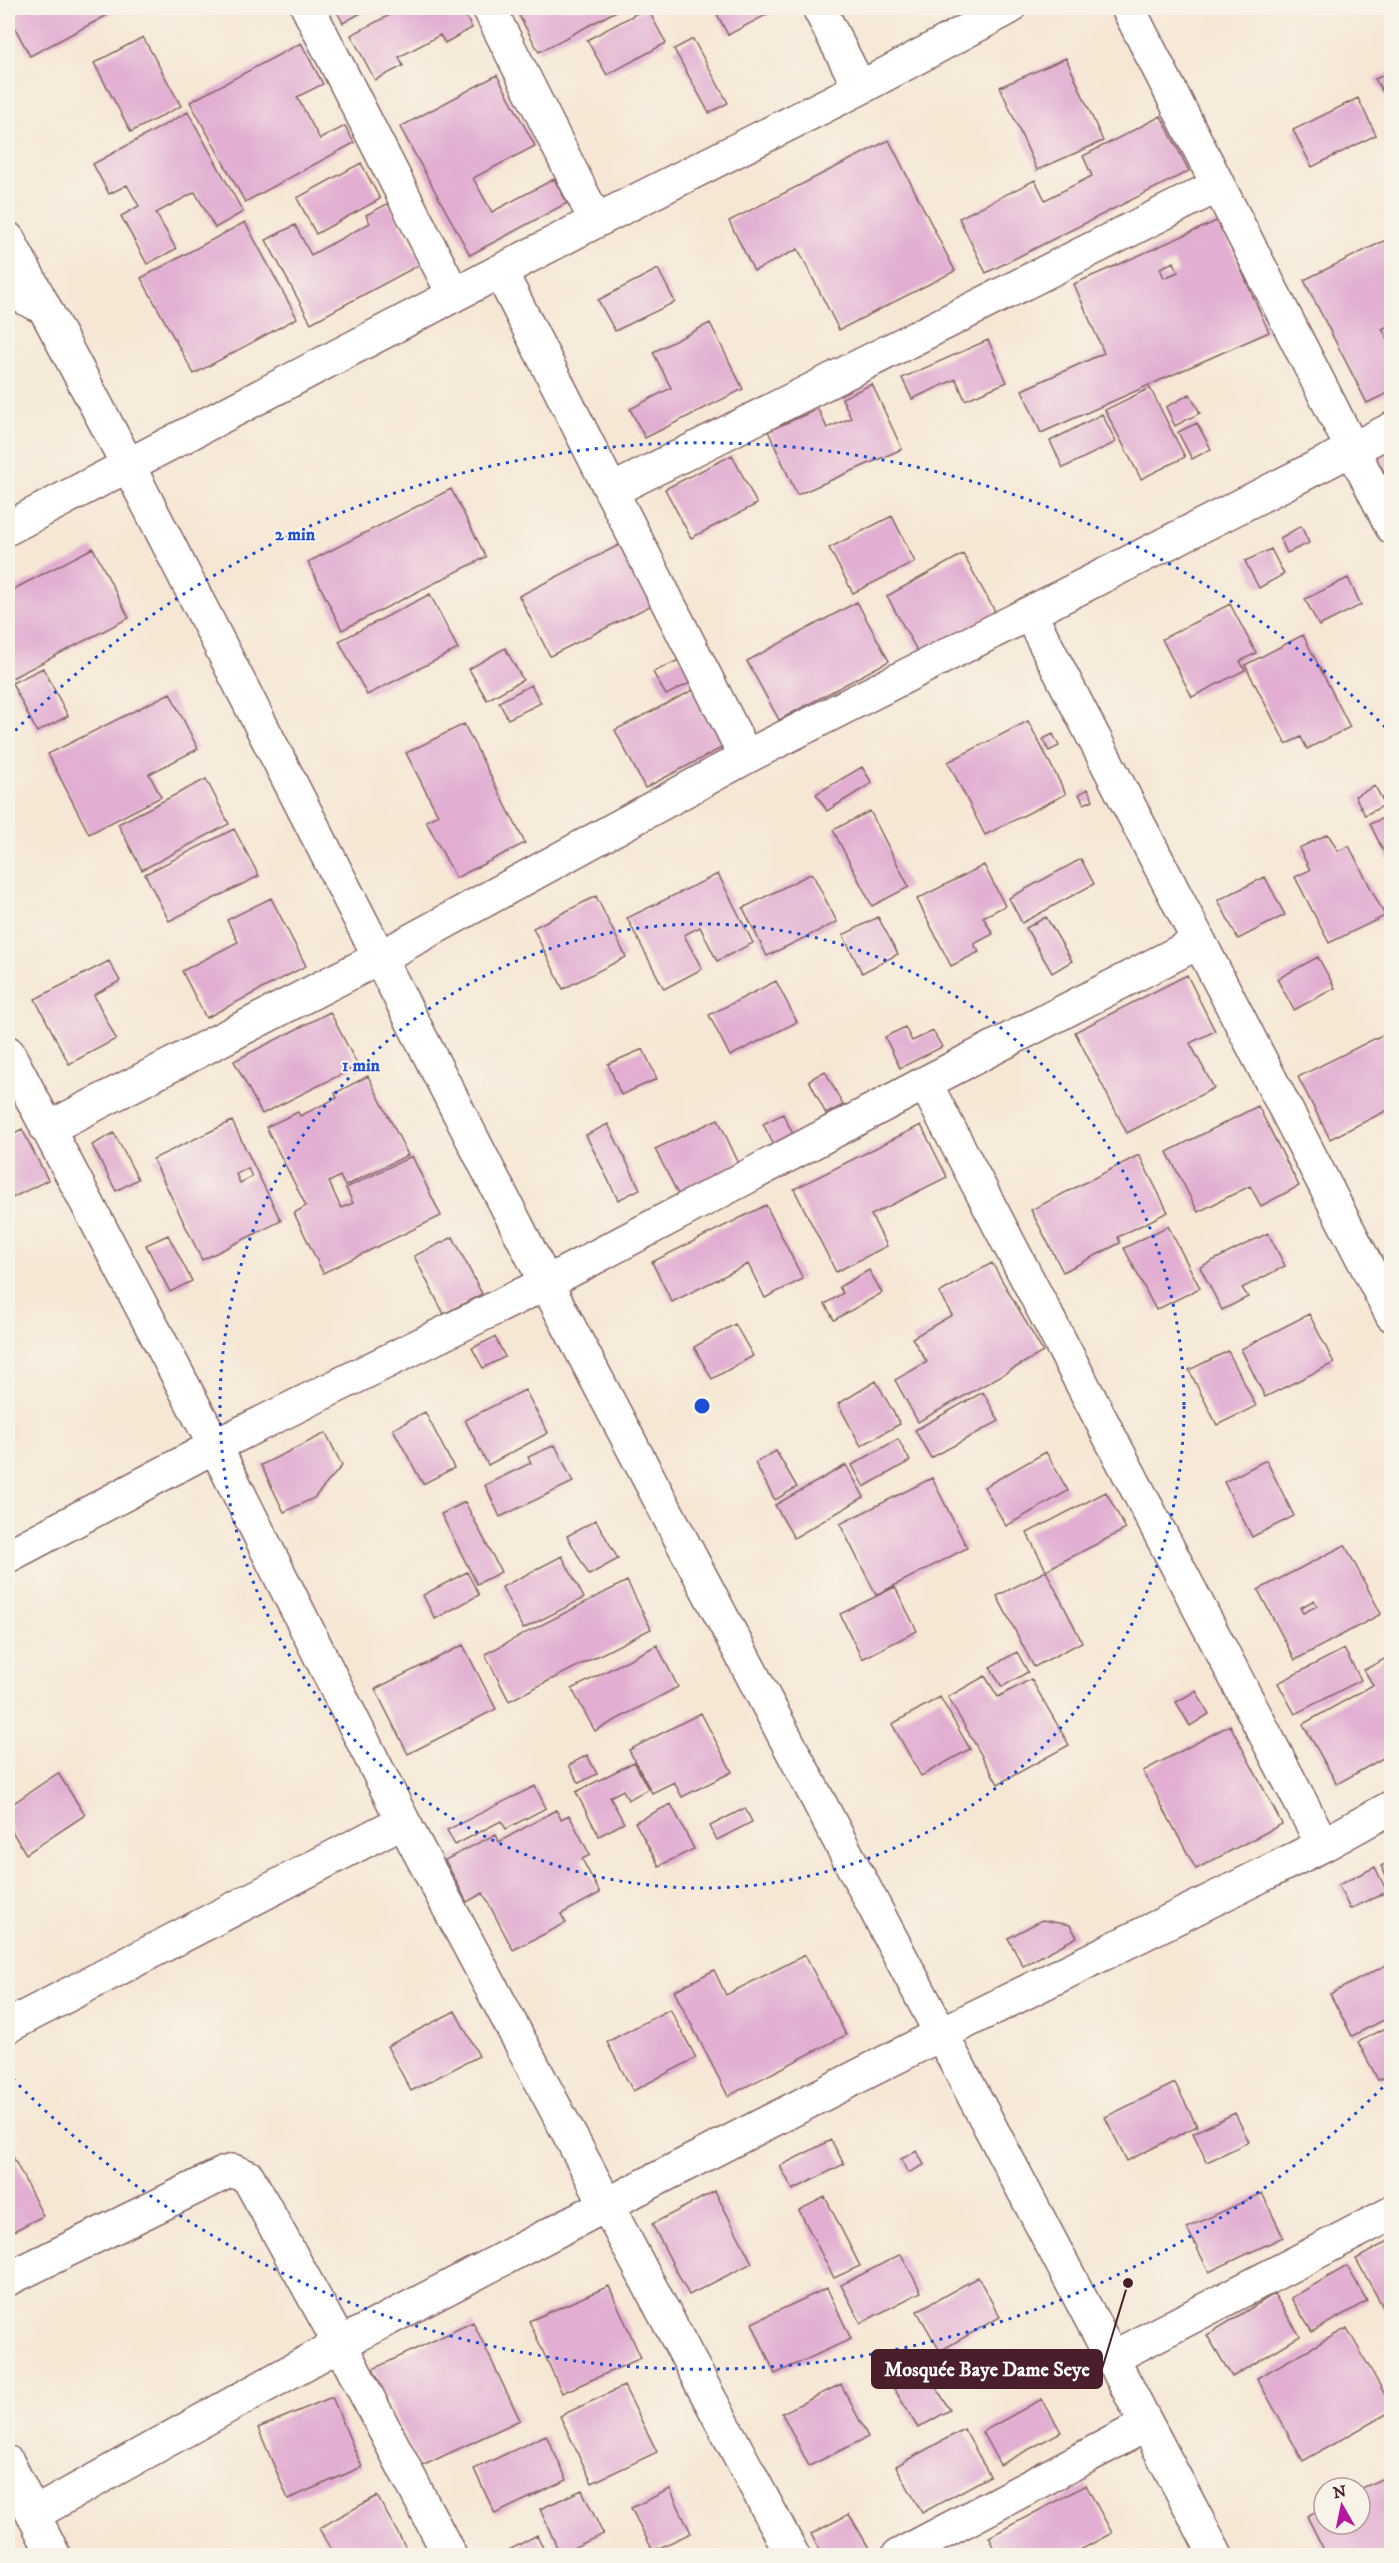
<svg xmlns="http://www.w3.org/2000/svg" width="1399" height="2563" font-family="'IM FELL DW Pica',serif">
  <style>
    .building { fill: #e2aed2; fill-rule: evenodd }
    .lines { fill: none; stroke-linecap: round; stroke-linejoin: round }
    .street-casing { stroke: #866566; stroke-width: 36 }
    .secondary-casing { stroke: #866566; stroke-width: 36 }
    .street { stroke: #fff; stroke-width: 33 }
    .secondary { stroke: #fff; stroke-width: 33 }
    .ring { fill: none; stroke: #1d4ed8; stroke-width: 3; stroke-dasharray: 3 6 }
    .centre { fill: #1d4ed8; stroke: #f7f3e8; stroke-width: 3 }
    .ring-label { font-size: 18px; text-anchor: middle; font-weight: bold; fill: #1d4ed8; stroke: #f7f3e8; stroke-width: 4.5; stroke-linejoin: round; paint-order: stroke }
    .leader { fill: none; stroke: #4a1f2b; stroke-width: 2 }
    .callout-dot { fill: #4a1f2b; stroke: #f7f3e8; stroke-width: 2 }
    .callout { fill: #4a1f2b; stroke: #4a1f2b; stroke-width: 2 }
    .callout-label { font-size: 20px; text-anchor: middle; font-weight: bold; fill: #fff }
  </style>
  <rect width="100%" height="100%" fill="#f7f3e8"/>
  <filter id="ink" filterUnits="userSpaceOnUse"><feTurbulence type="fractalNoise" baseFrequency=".0167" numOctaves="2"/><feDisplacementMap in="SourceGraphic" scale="12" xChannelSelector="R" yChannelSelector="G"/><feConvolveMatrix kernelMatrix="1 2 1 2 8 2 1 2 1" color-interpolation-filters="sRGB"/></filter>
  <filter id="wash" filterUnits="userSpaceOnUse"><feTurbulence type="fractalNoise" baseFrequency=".008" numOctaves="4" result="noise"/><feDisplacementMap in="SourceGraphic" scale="24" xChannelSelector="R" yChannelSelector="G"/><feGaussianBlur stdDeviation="1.35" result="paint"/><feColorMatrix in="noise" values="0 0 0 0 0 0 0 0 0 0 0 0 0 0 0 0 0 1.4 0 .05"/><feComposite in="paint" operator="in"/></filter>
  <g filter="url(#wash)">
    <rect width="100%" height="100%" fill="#f6e7d4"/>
    <g id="blocks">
      <path class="building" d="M8 8H121L30 56 8 15Z
        M335 8H370L343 23Z
        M403 8H461L472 28 445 43 440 35 399 57 403 66 375 80 351 35Z
        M515 8H622L539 52Z
        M647 8 666 43 607 75 587 40Z
        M714 8H779L728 35Z
        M143 37 181 106 131 132 94 63Z
        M693 39 728 103 709 113 674 49Z
        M301 43 323 84 297 97 320 139 345 126 354 143 245 202 190 102Z
        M1066 58 1103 141 1037 170 1000 87Z
        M1392 71V107L1375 79Z
        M497 75 535 146 473 178 492 212 554 179 567 203 470 255 400 127Z
        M1358 98 1376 135 1312 167 1293 130Z
        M188 112 243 212 215 228 195 192 156 213 176 249 147 264 121 216 139 206 127 185 109 194 93 164Z
        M1161 116 1189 171 986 273 959 218 1035 180 1045 200 1092 176 1083 156Z
        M889 140 955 271 839 330 798 249 754 271 729 221Z
        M361 163 380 199 316 234 297 198Z
        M389 203 421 264 311 323 266 240 295 225 311 255 370 223 366 215Z
        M1219 220 1269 332 1041 433 1022 390 1104 353 1074 284ZM1174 262 1178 272 1164 278 1160 268Z
        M245 222 297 318 194 374 141 278Z
        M1392 237V324L1382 329 1392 346V391L1367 403 1304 280Z
        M658 269 675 302 615 331 598 300Z
        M710 323 743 389 645 438 630 409 671 388 653 352Z
        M988 340 1007 382 965 400 956 379 912 399 902 378Z
        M872 384 902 449 797 495 768 431 818 409 827 428 851 418 842 398Z
        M1150 388 1185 457 1141 479 1105 410Z
        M1190 394 1200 413 1175 426 1166 407Z
        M1102 414 1116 442 1063 468 1050 441Z
        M1197 423 1211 449 1192 459 1178 432Z
        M1392 446V486L1374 455Z
        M732 455 757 504 691 538 665 489Z
        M451 489 486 557 342 630 308 562Z
        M892 516 915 562 853 593 829 548Z
        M1301 526 1309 543 1287 553 1280 538Z
        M621 544 652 605 550 656 519 596Z
        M93 548 129 618 8 680V592Z
        M1271 549 1284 574 1259 588 1245 561Z
        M963 554 997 615 921 658 887 596Z
        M1348 578 1361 605 1319 626 1305 599Z
        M430 594 458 649 367 695 339 641Z
        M857 602 889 661 779 720 747 661Z
        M1230 604 1256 653 1240 661 1245 670 1192 697 1162 639Z
        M1303 635 1350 727 1307 749 1301 737 1286 744 1245 665Z
        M505 648 523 680 487 700 469 669Z
        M683 658 694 681 666 695 653 672Z
        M43 668 68 716 37 732 12 683Z
        M531 685 541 703 508 719 499 702Z
        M697 688 727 745 645 788 615 730Z
        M170 693 198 749 149 774 161 797 89 834 48 754Z
        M1028 721 1066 794 985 835 948 762Z
        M464 724 525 843 456 878 426 821 438 815 406 753Z
        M1053 734 1059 746 1049 751 1043 739Z
        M862 767 872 783 827 811 816 794Z
        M206 779 229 824 142 870 118 824Z
        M1375 786 1385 805 1365 815 1355 796Z
        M1088 789 1093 800 1084 804 1079 794Z
        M870 811 909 887 872 906 833 830Z
        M1392 814V858L1388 860 1370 824Z
        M234 829 259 876 169 921 145 874Z
        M1328 834 1338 851 1349 846 1385 916 1329 943 1295 877 1310 870 1299 848Z
        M1081 859 1094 884 1022 923 1009 898Z
        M984 865 1005 906 983 917 993 934 974 944 979 952 951 966 917 899Z
        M812 873 837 922 767 956 743 908Z
        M718 874 753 943 717 961 700 927 684 935 702 969 664 989 627 918Z
        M1265 877 1285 915 1238 939 1218 900Z
        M596 896 626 957 563 989 533 928Z
        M271 898 306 966 206 1018 182 971 238 942 227 920Z
        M878 917 898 954 862 973 843 935Z
        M1046 917 1072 961 1052 973 1026 928Z
        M1318 957 1335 988 1294 1010 1277 979Z
        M109 961 120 981 94 995 116 1039 69 1064 35 999Z
        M1187 975 1215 1031 1190 1043 1214 1088 1127 1133 1075 1032Z
        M776 981 797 1022 730 1056 709 1015Z
        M330 1012 358 1066 262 1114 234 1061Z
        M905 1027 912 1041 933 1031 942 1047 900 1068 885 1037Z
        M1392 1030V1108L1330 1139 1298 1077Z
        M643 1049 657 1079 621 1095 608 1064Z
        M825 1071 843 1105 826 1114 809 1080Z
        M368 1076 408 1155 345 1186 340 1176 329 1182 341 1208 353 1203 346 1188 412 1156 441 1216 323 1273 294 1213 306 1206 266 1127 298 1112 300 1116 337 1098 335 1093Z
        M1258 1106 1299 1186 1261 1206 1250 1186 1198 1212 1167 1152Z
        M783 1114 795 1138 775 1147 763 1124Z
        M718 1119 740 1166 679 1196 655 1149Z
        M232 1121 281 1221 202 1260 153 1159ZM248 1168 252 1177 240 1183 236 1174Z
        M608 1124 640 1189 618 1200 586 1135Z
        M921 1125 947 1177 871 1215 887 1246 836 1272 794 1189Z
        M22 1129 48 1180 8 1200V1136Z
        M114 1133 138 1179 116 1191 92 1145Z
        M1139 1155 1168 1212 1118 1237 1120 1243 1063 1272 1031 1210Z
        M766 1205 803 1279 765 1298 748 1264 672 1302 652 1262Z
        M1168 1226 1200 1288 1156 1310 1124 1248Z
        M1268 1233 1285 1266 1242 1288 1248 1297 1222 1310 1200 1267Z
        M168 1235 192 1281 170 1292 146 1245Z
        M453 1237 482 1294 444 1314 414 1256Z
        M992 1263 1043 1352 918 1422 895 1380 927 1362 912 1338 952 1315 939 1293Z
        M869 1270 882 1293 834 1320 825 1304 843 1293 839 1287Z
        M1309 1314 1334 1363 1265 1397 1241 1349Z
        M735 1324 753 1356 712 1379 694 1347Z
        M495 1337 505 1357 483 1368 472 1348Z
        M1228 1351 1256 1406 1217 1425 1189 1370Z
        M876 1381 900 1424 861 1446 838 1404Z
        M525 1390 548 1433 488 1465 465 1420Z
        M983 1392 999 1421 931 1458 915 1430Z
        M425 1412 454 1468 423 1484 393 1429Z
        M326 1433 342 1466 314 1498 284 1512 261 1465Z
        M898 1439 910 1461 864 1487 852 1465Z
        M555 1445 573 1482 500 1517 485 1485 531 1463 528 1457Z
        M776 1451 797 1487 775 1500 755 1463Z
        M1046 1452 1068 1491 1006 1526 984 1487Z
        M1266 1460 1294 1516 1252 1537 1224 1482Z
        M846 1465 864 1497 794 1538 775 1505Z
        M932 1478 967 1548 876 1595 840 1524Z
        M1106 1492 1126 1529 1046 1570 1027 1533Z
        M465 1502 501 1572 477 1584 441 1514Z
        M596 1520 618 1559 589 1575 567 1536Z
        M1345 1545 1381 1614 1295 1660 1258 1590ZM1314 1600 1317 1606 1303 1613 1300 1608Z
        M562 1556 584 1598 523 1629 502 1587Z
        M1046 1571 1082 1642 1034 1667 997 1596Z
        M467 1572 479 1595 435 1619 423 1595Z
        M627 1581 651 1629 509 1701 485 1654Z
        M895 1587 917 1631 862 1659 840 1614Z
        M463 1645 496 1709 408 1754 375 1689Z
        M657 1645 678 1687 595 1731 572 1689Z
        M1344 1649 1361 1680 1295 1714 1278 1683Z
        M1017 1652 1028 1672 1002 1687 990 1667Z
        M1392 1655V1753L1337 1784 1303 1724 1373 1685 1364 1670Z
        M985 1676 998 1697 1031 1679 1069 1745 998 1784 948 1697Z
        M1196 1691 1209 1714 1190 1726 1176 1702Z
        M940 1697 970 1749 921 1776 892 1724Z
        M701 1713 732 1772 682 1797 674 1782 652 1793 629 1750Z
        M1230 1725 1282 1824 1196 1869 1143 1771Z
        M587 1755 597 1774 579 1783 569 1765Z
        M634 1762 648 1789 628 1800 623 1790 610 1797 624 1823 599 1836 576 1792Z
        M58 1773 85 1815 26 1854 8 1825V1807Z
        M535 1786 546 1808 506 1829 501 1821 455 1845 447 1830Z
        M671 1804 694 1849 659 1866 635 1822Z
        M745 1808 752 1822 717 1840 710 1826Z
        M556 1810 561 1819 569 1815 590 1855 582 1859 600 1893 561 1914 566 1923 513 1950 483 1893 467 1902 445 1860 496 1834 499 1842Z
        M1392 1861V1888L1381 1866Z
        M1375 1867 1387 1892 1350 1909 1338 1885Z
        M1042 1920 1070 1925 1077 1937 1023 1966 1008 1938Z
        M805 1955 846 2035 728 2096 674 1991 714 1970 726 1995Z
        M1392 1962V2016L1352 2036 1330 1994Z
        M670 2009 696 2058 633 2091 607 2042Z
        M455 2011 479 2056 411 2091 387 2046Z
        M1392 2025V2073L1378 2080 1358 2042Z
        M1175 2083 1197 2126 1127 2161 1105 2117Z
        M1235 2113 1249 2142 1207 2162 1193 2133Z
        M831 2140 844 2164 793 2190 780 2166Z
        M8 2147 43 2216 8 2234Z
        M917 2151 924 2165 908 2173 901 2159Z
        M715 2191 752 2263 689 2295 652 2224Z
        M1262 2193 1283 2237 1209 2272 1187 2228Z
        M825 2197 860 2266 834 2278 799 2210Z
        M1392 2239V2323L1356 2259Z
        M901 2254 921 2292 861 2323 841 2285Z
        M1347 2266 1367 2301 1312 2332 1291 2298Z
        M978 2277 1000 2317 940 2351 917 2311Z
        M609 2286 641 2358 562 2393 529 2321Z
        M827 2288 851 2339 775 2374 752 2323Z
        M1274 2294 1300 2336 1232 2377 1207 2335Z
        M473 2322 520 2420 420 2467 373 2369Z
        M1347 2328 1392 2407V2411L1303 2461 1257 2378Z
        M919 2359 950 2410 918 2428 887 2377Z
        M841 2384 868 2437 809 2466 782 2413Z
        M624 2386 657 2452 592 2483 560 2416Z
        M332 2397 362 2467 288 2499 258 2428Z
        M1042 2399 1061 2432 1000 2465 982 2432Z
        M964 2429 990 2476 922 2513 896 2466Z
        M546 2435 567 2480 495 2514 474 2469Z
        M1392 2474V2556H1327L1307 2516 1324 2507V2524H1360V2489Z
        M1086 2485 1112 2533 1069 2556H999L989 2537Z
        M670 2489 691 2533 653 2551 631 2508Z
        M582 2490 603 2534 560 2554 540 2509Z
        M377 2496 409 2553 406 2556H334L319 2528Z
        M849 2514 869 2548 855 2556H823L811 2534Z
        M537 2535 547 2556H498Z"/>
    </g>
  </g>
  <g filter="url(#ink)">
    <use href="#blocks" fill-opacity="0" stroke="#866566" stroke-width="1.5"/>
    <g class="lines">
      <defs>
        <path id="street" d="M308 8 454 295
          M489 8 596 221
          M819 8 860 88
          M1128 8 1392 527
          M500 271 746 757
          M8 289 42 307
          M611 491 1219 185
          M8 528 596 221 860 88 1009 8
          M1030 614 1392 1315
          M8 1053 215 1446 403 1821 793 2556
          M925 1083 1323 1845
          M47 1129 381 957 746 757 1392 429
          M8 1556 215 1446 546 1283 925 1083 1199 942
          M8 2026 403 1821
          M8 2279 225 2173 233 2171 248 2177 340 2344 450 2556
          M1112 2358 1392 2213
          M8 2463 54 2556
          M34 2514 340 2344 608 2204 941 2034 1323 1845 1392 1807
          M898 2556 1146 2425"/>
        <path id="secondary" d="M8 239 128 465 546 1283 1216 2556"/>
      </defs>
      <use href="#street" class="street-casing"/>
      <use href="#secondary" class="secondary-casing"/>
      <use href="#street" class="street"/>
      <use href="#secondary" class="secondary"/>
    </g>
  </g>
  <g class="ring">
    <circle cx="702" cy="1406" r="482"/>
    <path d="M1389 2081A963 963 0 0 1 9 2075M9 737A963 963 0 0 1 1389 731"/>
  </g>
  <circle cx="702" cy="1406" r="9" class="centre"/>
  <g class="ring-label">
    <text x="295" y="540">2 min</text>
    <text x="361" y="1071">1 min</text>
  </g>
  <path class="leader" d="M1128 2283L1102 2369"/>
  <circle class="callout-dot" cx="1128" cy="2283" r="6"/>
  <rect class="callout" x="872" y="2350" width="230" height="38" rx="6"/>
  <g class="callout-label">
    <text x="987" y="2376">Mosquée Baye Dame Seye</text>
  </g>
  <rect width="1399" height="2563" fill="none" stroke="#f7f3e8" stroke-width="30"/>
  <g transform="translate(1342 2506) rotate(351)"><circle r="28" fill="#f7f3e8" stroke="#b29e9c" stroke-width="1.5"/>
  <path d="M0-4.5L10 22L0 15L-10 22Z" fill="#b5179e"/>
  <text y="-9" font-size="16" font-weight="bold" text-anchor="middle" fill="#4a1f2b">N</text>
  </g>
</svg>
